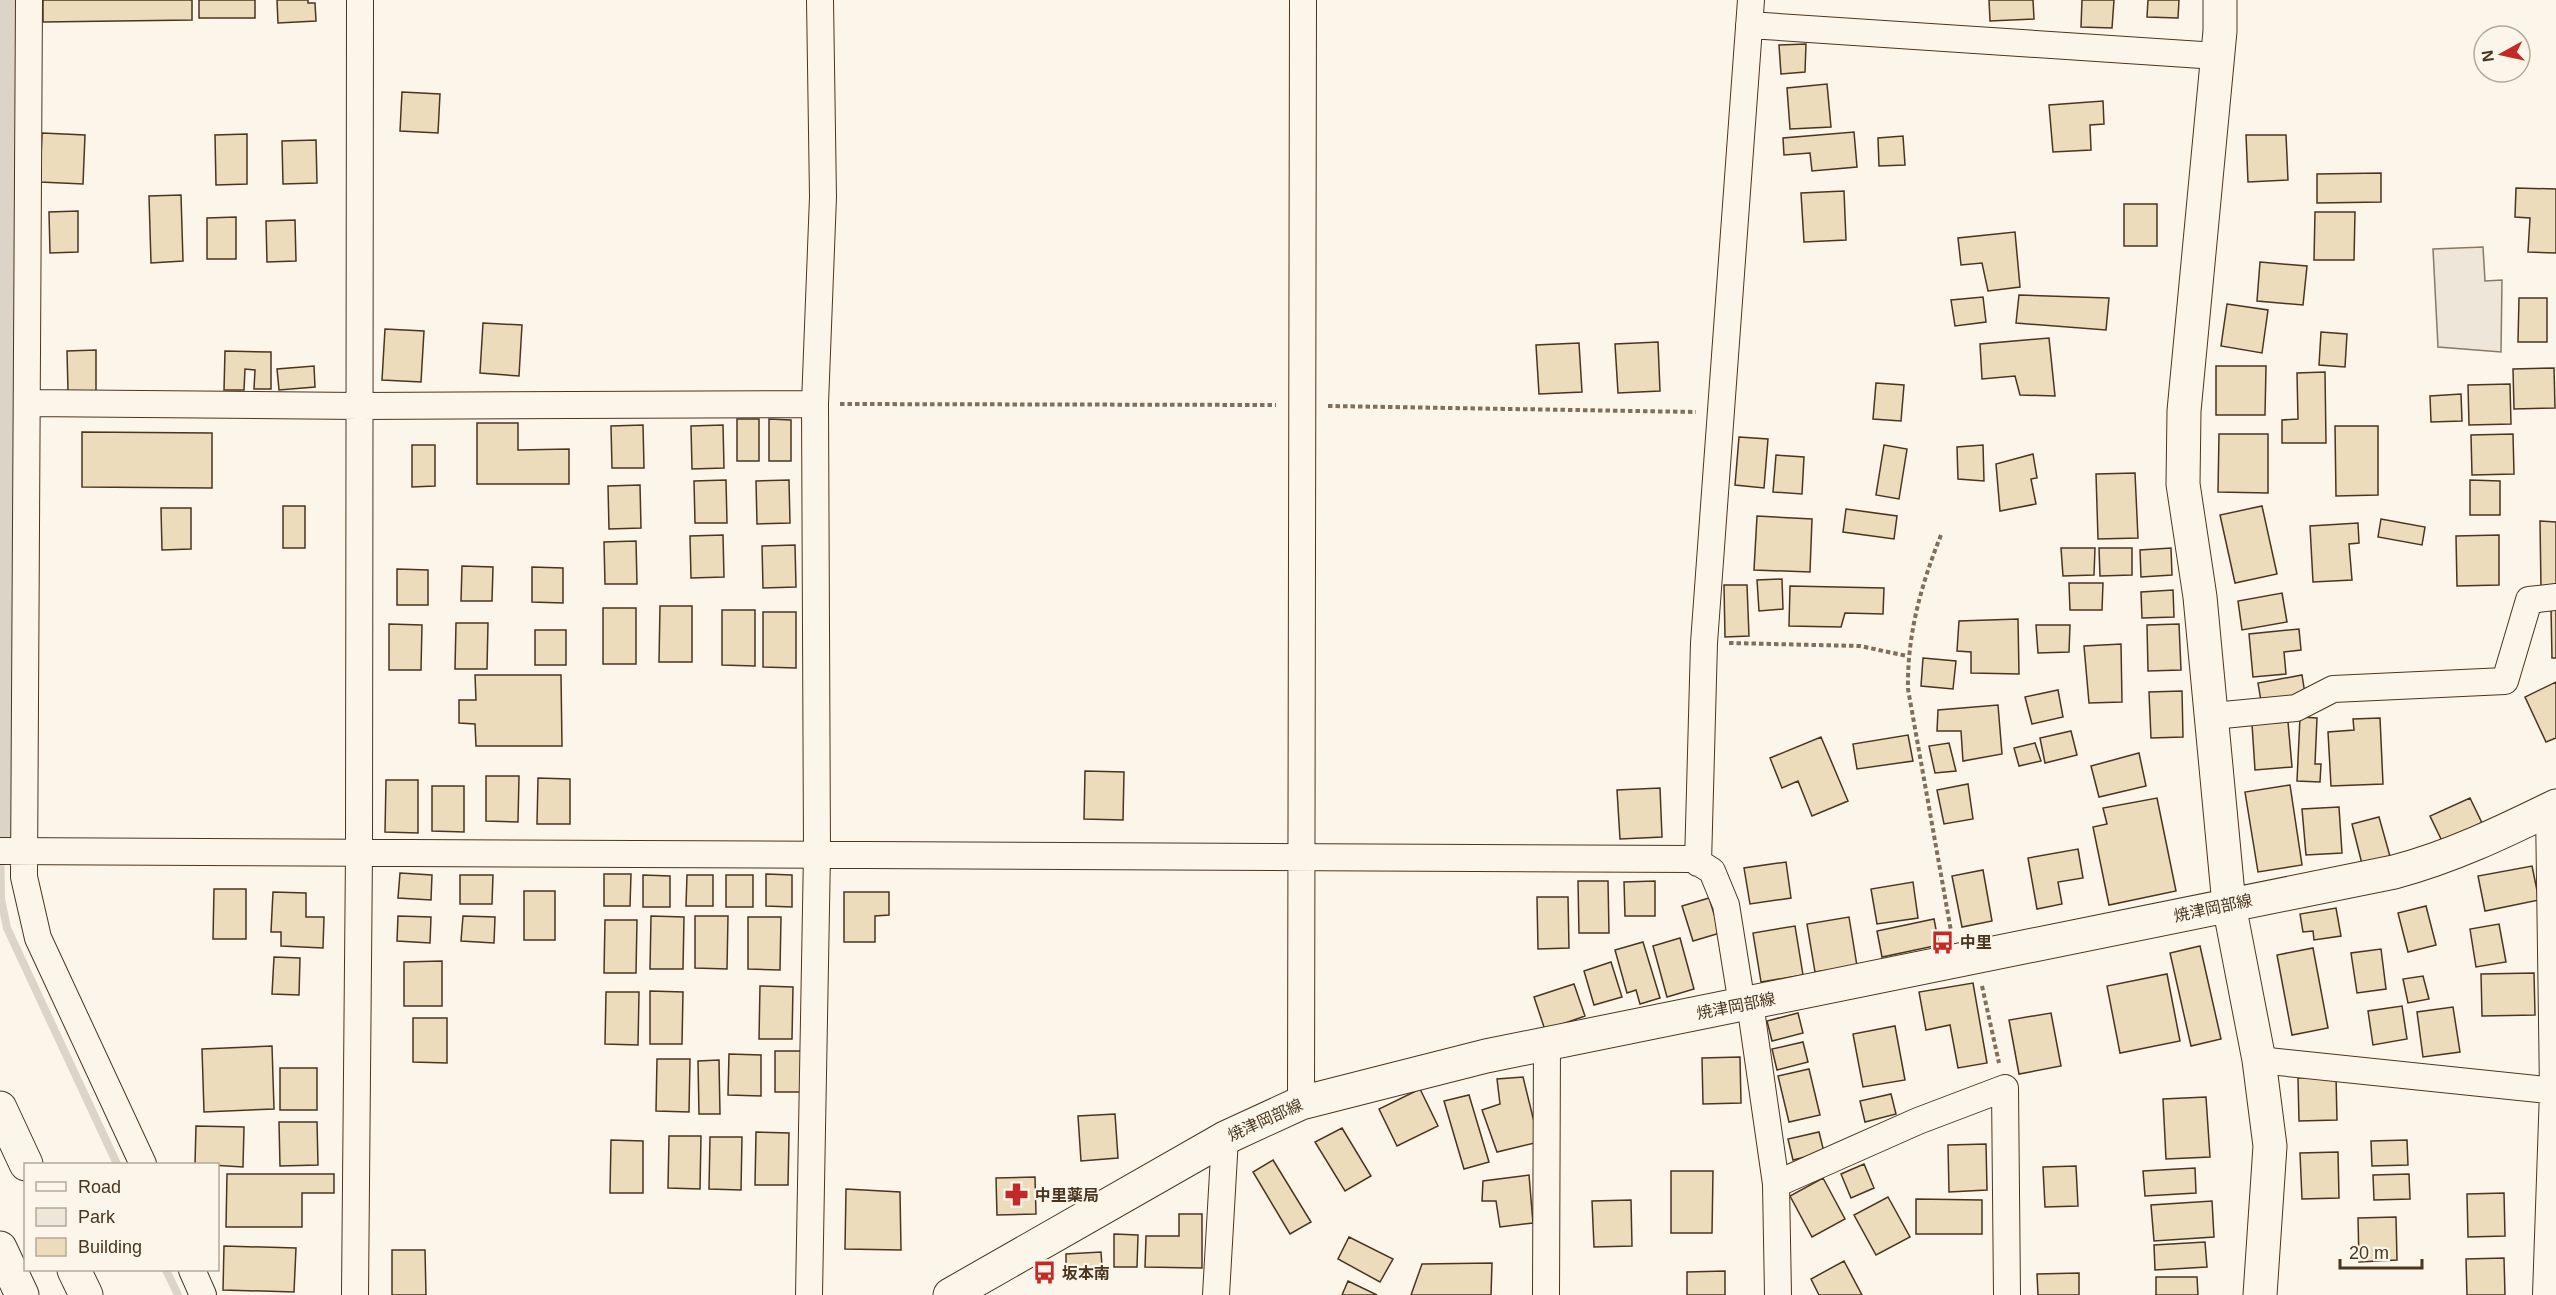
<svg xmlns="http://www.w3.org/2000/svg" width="2556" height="1295" font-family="Arial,'Noto Sans JP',sans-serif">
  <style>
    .green { fill: #ede6d9; stroke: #887966; stroke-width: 1.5 }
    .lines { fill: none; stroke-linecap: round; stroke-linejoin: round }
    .stream { stroke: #dcd4c6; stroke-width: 8 }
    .river { stroke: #dcd4c6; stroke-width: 50 }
    .building { fill: #ecdcbc; stroke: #4a3520; stroke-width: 1.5 }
    .street-casing { stroke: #4a3520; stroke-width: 28 }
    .secondary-casing { stroke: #4a3520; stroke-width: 35 }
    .highway-casing { stroke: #4a3520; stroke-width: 35 }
    .path { stroke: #7f6f5c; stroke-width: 4; stroke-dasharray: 4.5 3; stroke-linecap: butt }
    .street { stroke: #fbf6e9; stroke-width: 26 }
    .secondary { stroke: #fbf6e9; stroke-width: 33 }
    .highway { stroke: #fbf6e9; stroke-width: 33 }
    .labels { text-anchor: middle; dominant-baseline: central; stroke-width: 4.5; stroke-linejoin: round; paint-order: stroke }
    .street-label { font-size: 16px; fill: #4a3520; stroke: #fbf6e9 }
    .poi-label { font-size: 16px; font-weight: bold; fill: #4a3520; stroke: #fbf6e9; text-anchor: start }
  </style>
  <rect width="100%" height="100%" fill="#fbf6e9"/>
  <path class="green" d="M2483 247 2485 281 2502 280 2501 352 2438 347 2433 249Z"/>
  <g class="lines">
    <path class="stream" d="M0 831 1 899 7 928 117 1164
      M166 1270 178 1295"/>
    <path class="river" d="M0 816 4 0"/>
  </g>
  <path class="building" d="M43 0H192V20L43 22Z
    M199 0H255V18H199Z
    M277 0H308V3H315L316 21 278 23Z
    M1989 0H2033L2034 19 1990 21Z
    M2082 0H2114L2112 28 2081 27Z
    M2148 0H2179L2178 18 2147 17Z
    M1806 44 1805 72 1781 74 1779 45Z
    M1827 84 1831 127 1790 129 1787 88Z
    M402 92 440 94 438 133 400 131Z
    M2103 101 2104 124 2090 125 2091 150 2053 152 2049 105Z
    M1854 132 1857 167 1812 171 1810 153 1784 155 1783 138Z
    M42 133 85 135 83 184 40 182Z
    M247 134V184L216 185 215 135Z
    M2246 135H2286L2288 180 2248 182Z
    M1903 136 1905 165 1879 166 1878 138Z
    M316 140 317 183 283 184 282 141Z
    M2381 173V202L2317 203V174Z
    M2516 188 2556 189V253L2528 252 2530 218 2515 217Z
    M1844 191 1846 240 1804 242 1801 193Z
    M181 195 183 261 151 263 149 196Z
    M2124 204H2157V246H2124Z
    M78 211V252L50 253 49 212Z
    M2315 212H2355L2354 260H2314Z
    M236 217V259H207V218Z
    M295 220 296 261 267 262 266 221Z
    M2015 232 2020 287 1988 291 1982 263 1961 265 1958 238Z
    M2260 262 2307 266 2303 305 2257 301Z
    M2019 295 2109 298 2106 330 2016 323Z
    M1983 297 1986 322 1955 326 1951 300Z
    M2519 298H2547V342H2518Z
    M2227 304 2268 310 2262 353 2221 346Z
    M483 323 522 325 519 376 480 373Z
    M385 329 424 331 421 382 382 380Z
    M2321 332 2347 334 2345 367 2319 365Z
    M2049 338 2055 396 2020 395 2015 376 1982 379 1980 344Z
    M1658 342 1660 391 1618 393 1615 344Z
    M1579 343 1582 392 1539 394 1536 345Z
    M96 350V391H68L67 351Z
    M225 351 271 352V389H254L255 370 245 369 244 390H224Z
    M314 366 315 387 279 390 277 369Z
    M2216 366H2266L2265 415H2216Z
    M2554 368 2555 408 2514 409 2513 369Z
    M2325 372 2326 443H2282V420L2298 419 2297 373Z
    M1876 383 1904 385 1901 421 1873 419Z
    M2510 384 2511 424 2469 425 2468 385Z
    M2461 394 2462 421 2431 422 2430 396Z
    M737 419H759V461H737Z
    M769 419 791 420V461H769Z
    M477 423H518V450L569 449V484H477Z
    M643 425 644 468H612L611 426Z
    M723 425 724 468 692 469 691 426Z
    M2335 426H2378V495L2336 496Z
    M82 432 212 433V488L82 487Z
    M2219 434H2268V493L2218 492Z
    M2513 434 2514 474 2472 475 2471 435Z
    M1739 437 1768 439 1764 488 1735 485Z
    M412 445H435V486L412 487Z
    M1884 445 1907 449 1899 499 1876 495Z
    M1983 445 1984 481 1958 479 1957 447Z
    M2033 454 2037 478 2031 479 2036 504 2000 511 1996 464Z
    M1776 455 1804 457 1802 494 1773 492Z
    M2135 473 2138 538 2098 539 2096 474Z
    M726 480 727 523H695L694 481Z
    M789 480 790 523 757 524 756 481Z
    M2470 480 2500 481V515H2470Z
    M640 485 641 528 609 529 608 486Z
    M283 506H305V548H283Z
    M2262 506 2277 574 2235 583 2220 515Z
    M161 508H191V549L162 550Z
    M1846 509 1897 516 1894 539 1843 532Z
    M1757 516 1812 519 1810 572 1754 570Z
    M2381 519 2425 527 2422 545 2378 537Z
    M2540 521 2556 522V589H2541Z
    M2358 523 2359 543 2349 544 2352 580 2313 582 2310 526Z
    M723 535 724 577 691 578 690 536Z
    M2499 535V585L2457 586 2456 536Z
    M636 541 637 584H605L604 542Z
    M795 545 796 587 763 588 762 546Z
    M2061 548H2095L2094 575 2063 576Z
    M2099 548H2132V575L2100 576Z
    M2171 548 2172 575 2141 577 2140 550Z
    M462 566 493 567 492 601H461Z
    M532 567 563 568V603L532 602Z
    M397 569 428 570V605H397Z
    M1782 579 1783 609 1759 611 1757 580Z
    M2069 583H2103L2102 610H2070Z
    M1724 585H1747L1749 636 1725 637Z
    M1790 586 1884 588 1883 614 1845 613 1841 627 1789 626Z
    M2173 590 2174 617 2142 618 2141 592Z
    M2282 593 2287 622 2242 630 2238 601Z
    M660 606H692V662H659Z
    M603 608H636V664H603Z
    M2551 608H2556V658H2552Z
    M722 610H755V666L722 665Z
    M763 612H796V668L763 667Z
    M2018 619 2019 674 1971 673V652L1957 651 1959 621Z
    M456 623H488L487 669H455Z
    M389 624 422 625 421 670H389Z
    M2179 624 2181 670 2148 671 2147 625Z
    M2036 625H2070L2069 652 2038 653Z
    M2299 629 2301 650 2284 652 2286 674 2253 677 2249 634Z
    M535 630H566V665H535Z
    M2121 644 2122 702 2089 703 2084 646Z
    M1923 658 1956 661 1953 689 1921 686Z
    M475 675H561L562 746H476L475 724 459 723V700H476Z
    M2302 675 2305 694 2261 701 2258 683Z
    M2556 682V738L2546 742 2525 697Z
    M2058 690 2063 717 2032 724 2025 697Z
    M2182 691 2183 737 2151 738 2149 692Z
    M1998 705 2002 754 1963 761 1961 731H1937L1938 710Z
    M2300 717 2317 718 2315 764H2321L2320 782 2297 781Z
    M2380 718 2383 784 2331 786 2328 732 2354 730 2353 719Z
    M2288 722 2292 767 2255 770 2252 724Z
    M2071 731 2077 755 2045 763 2040 738Z
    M1908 735 1913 761 1857 769 1853 744Z
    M1821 737 1848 801 1812 816 1798 781 1782 788 1770 758Z
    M1949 743 1956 771 1935 773 1929 746Z
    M2035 743 2041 761 2019 766 2014 748Z
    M2139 753 2146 786 2099 797 2091 766Z
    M1085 771 1124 772 1123 820 1084 819Z
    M486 776H519L518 822 486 821Z
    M538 778 570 779V824H537Z
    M386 780H418V833L385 832Z
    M1968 784 1973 819 1944 824 1937 790Z
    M2290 785 2302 865 2258 872 2245 792Z
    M432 786H464V832L432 831Z
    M1660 788 1662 837 1620 839 1617 790Z
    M2157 798 2176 891 2109 905 2093 827 2107 824 2103 808Z
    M2470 798 2482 823 2442 841 2430 816Z
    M2339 807 2342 853 2306 855 2302 809Z
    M2379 817 2391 860 2363 868 2352 824Z
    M2078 849 2083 878 2058 882 2062 904 2037 909 2028 858Z
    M1786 862 1791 898 1750 904 1744 868Z
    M2532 866 2539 900 2485 911 2478 876Z
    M1983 870 1992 921 1962 927 1952 876Z
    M400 873 432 875 431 900 398 898Z
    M604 874H631L630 906H604Z
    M766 874 792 875V907L766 906Z
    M460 875H493L492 904H460Z
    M643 875 670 876V907H643Z
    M687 875H713V906H686Z
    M726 875H753V907H726Z
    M1578 881H1608L1609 933H1579Z
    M1655 881V916H1625L1624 882Z
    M1913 882 1918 918 1877 924 1871 889Z
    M214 889H246V939H213Z
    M524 891H555V940H524Z
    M273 892 306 893V917H324L323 948 281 946V932H271Z
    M844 892H889V915L875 916V942H844Z
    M1537 897H1568L1569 948 1538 949Z
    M1709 898 1720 933 1693 941 1682 906Z
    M2426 906 2436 945 2408 952 2398 913Z
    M2336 908 2341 936 2314 940 2313 931 2303 932 2300 914Z
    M398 916 431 917 430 943 397 941Z
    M463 916 495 917 494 943 461 941Z
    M651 916 684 917 683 969H650Z
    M695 916H728L727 969 695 968Z
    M748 917H781L780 970 748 969Z
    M1849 917 1857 966 1815 972 1807 924Z
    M1934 919 1939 945 1882 957 1877 931Z
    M605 920H637L636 973H604Z
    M2499 924 2506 962 2476 967 2470 929Z
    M1795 926 1803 975 1761 982 1753 933Z
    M1680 938 1694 989 1667 997 1653 946Z
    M1643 942 1660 998 1640 1004 1636 990 1627 993 1615 950Z
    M2200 946 2221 1039 2191 1046 2170 953Z
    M2313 948 2328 1028 2292 1035 2277 955Z
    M2381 949 2386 989 2357 993 2351 953Z
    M274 957 300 958 299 995 272 994Z
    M442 961V1006H404V962Z
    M1611 962 1622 997 1594 1005 1584 971Z
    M2534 973 2535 1015 2482 1016 2481 974Z
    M2167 974 2180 1041 2120 1053 2107 986Z
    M2423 976 2429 999 2408 1003 2403 979Z
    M1973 983 1987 1063 1958 1068 1950 1025 1926 1030 1919 992Z
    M1574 984 1585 1016 1545 1030 1534 997Z
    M760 986 793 987 792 1039H759Z
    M650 991 683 992 682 1044H650Z
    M606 992H639L638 1045 605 1044Z
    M2402 1006 2407 1039 2373 1045 2368 1011Z
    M2453 1007 2460 1052 2423 1057 2417 1012Z
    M1798 1013 1803 1033 1772 1041 1767 1021Z
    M2051 1013 2061 1066 2019 1074 2009 1020Z
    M413 1018H447V1063L413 1062Z
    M1895 1026 1905 1080 1863 1087 1853 1034Z
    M1803 1042 1808 1062 1777 1070 1772 1049Z
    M272 1046 274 1109 204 1112 202 1049Z
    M775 1051H805V1092H775Z
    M729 1054 761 1055V1096L728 1095Z
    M1740 1057 1741 1103 1703 1104 1702 1058Z
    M657 1059H690L689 1112 656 1111Z
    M719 1060 720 1114H699L698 1061Z
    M280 1068H317V1110H280Z
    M1809 1069 1820 1115 1789 1122 1778 1076Z
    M2336 1076 2337 1120 2299 1121 2298 1078Z
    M1523 1077 1539 1142 1497 1152 1482 1110 1500 1104 1497 1079Z
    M1420 1089 1438 1126 1397 1146 1379 1109Z
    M1891 1094 1896 1114 1865 1122 1860 1101Z
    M1469 1095 1489 1162 1464 1169 1444 1101Z
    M2206 1097 2210 1157 2166 1159 2163 1099Z
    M1115 1114 1118 1158 1081 1161 1078 1116Z
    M279 1122H317L318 1165 280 1166Z
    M196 1126 244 1127 243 1167 195 1164Z
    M1342 1128 1371 1176 1345 1191 1315 1142Z
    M756 1132 789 1133 788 1185H755Z
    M1819 1132 1824 1152 1793 1160 1788 1139Z
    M669 1136H701L700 1189 668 1188Z
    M710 1137H742L741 1190 709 1189Z
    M611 1140 643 1141V1193H610Z
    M2407 1140 2408 1165 2372 1166 2371 1141Z
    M1986 1144 1987 1190 1949 1192 1948 1145Z
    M2338 1152 2339 1198 2302 1199 2300 1153Z
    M1273 1160 1311 1222 1290 1234 1253 1172Z
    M1864 1164 1874 1188 1851 1198 1841 1174Z
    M2076 1166 2078 1206 2045 1207 2043 1167Z
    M2195 1168 2196 1193 2145 1196 2143 1171Z
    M1671 1171H1713L1712 1233H1671Z
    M227 1174H334V1193H302V1227H226Z
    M2409 1174 2410 1199 2374 1200 2373 1175Z
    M1529 1175 1533 1223 1500 1227 1496 1201H1482L1483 1181Z
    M1035 1177 1036 1214 997 1215 996 1178Z
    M1823 1178 1845 1219 1812 1237 1790 1196Z
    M846 1189 900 1192 901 1250 845 1249Z
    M2504 1193 2505 1236 2468 1237 2467 1194Z
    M1888 1197 1910 1237 1876 1255 1854 1215Z
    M1916 1199 1982 1200V1234H1916Z
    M1631 1200 1632 1246 1594 1247 1592 1201Z
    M2212 1201 2214 1237 2154 1241 2151 1205Z
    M1179 1214H1202V1268L1145 1267 1146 1236H1179Z
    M2396 1217 2397 1260 2359 1262 2358 1218Z
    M1114 1234 1138 1235 1137 1267H1114Z
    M1349 1237 1393 1259 1380 1282 1338 1259Z
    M2205 1242 2207 1267 2155 1270 2154 1245Z
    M224 1246 296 1248 294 1292 223 1290Z
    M392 1250H425L426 1295H392Z
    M1101 1252 1102 1267 1066 1269V1254Z
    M2504 1258 2505 1295H2467L2466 1259Z
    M1844 1261 1862 1295H1819L1811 1279Z
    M1492 1263 1491 1295H1411L1422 1264Z
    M1725 1271V1295H1687V1272Z
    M2079 1273V1295H2038L2037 1274Z
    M2156 1277H2197L2198 1295H2156Z
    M1348 1281 1377 1295H1342Z"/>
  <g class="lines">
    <defs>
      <path id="street" d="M29 0 24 877 38 938 143 1164
        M1749 25 2217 56
        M28 403 359 406 815 404
        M2213 716 2296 708 2333 689 2505 681 2529 600 2556 597
        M0 851 1693 859 1712 871 1726 905 1742 1005
        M1698 863 1704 643 1751 0
        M1750 1003 1776 1184 1778 1295
        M2259 1060 2556 1091
        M1301 1103 1303 0
        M1776 1184 1918 1121 2005 1088 2007 1295
        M192 1270 203 1295
        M355 1295 359 853 360 0
        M809 1295 817 853 815 404 823 197 820 0
        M1216 1295 1225 1138
        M1546 1295 1547 1044
        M2546 1295 2553 1091 2549 810"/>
      <path id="secondary" d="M2220 0V31L2184 411 2183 484 2200 597 2229 905 2259 1060 2270 1146 2260 1295
        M950 1295 1225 1138 1301 1103 1486 1056 2394 872C2451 857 2503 832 2556 806"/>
      <path id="highway" d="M0 1108 26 1164
        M0 1248 22 1295
        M74 1270 86 1295"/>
    </defs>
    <use href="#street" class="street-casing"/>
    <use href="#secondary" class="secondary-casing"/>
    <use href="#highway" class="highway-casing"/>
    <path class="path" d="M840 404 1276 405
      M1328 406 1696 412
      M1941 535C1921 585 1907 635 1908 689L1951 931
      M1729 643 1860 646 1907 656
      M1982 986 1999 1063"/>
    <use href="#street" class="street"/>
    <use href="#secondary" class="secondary"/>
    <use href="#highway" class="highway"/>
  </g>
  <defs>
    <symbol id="bus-bare" viewBox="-9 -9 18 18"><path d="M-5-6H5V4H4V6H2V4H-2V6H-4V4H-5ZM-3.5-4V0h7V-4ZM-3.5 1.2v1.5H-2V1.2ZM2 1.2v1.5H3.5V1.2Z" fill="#c62828" stroke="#fbf6e9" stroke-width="2.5" paint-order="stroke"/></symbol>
    <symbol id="pharmacy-bare" viewBox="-9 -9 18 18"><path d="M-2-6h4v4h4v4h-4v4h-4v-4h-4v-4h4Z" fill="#c62828" stroke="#fbf6e9" stroke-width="2.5" paint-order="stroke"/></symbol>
  </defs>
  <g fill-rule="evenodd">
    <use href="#bus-bare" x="1926" y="926" width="33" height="33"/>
    <use href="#pharmacy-bare" x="1000" y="1178" width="33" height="33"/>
    <use href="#bus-bare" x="1028" y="1256" width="33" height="33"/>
  </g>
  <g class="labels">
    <g class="street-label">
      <text transform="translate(2213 908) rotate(-12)">焼津岡部線</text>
      <text transform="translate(1736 1006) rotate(-11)">焼津岡部線</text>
      <text transform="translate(1265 1120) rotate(-24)">焼津岡部線</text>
    </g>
    <g class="poi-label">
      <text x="1960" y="942">中里</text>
      <text x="1035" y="1195">中里薬局</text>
      <text x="1062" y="1273">坂本南</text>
    </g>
  </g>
  <rect x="24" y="1163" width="195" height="108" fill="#fbf6e9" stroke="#b4a999" stroke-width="1.5"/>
  <rect x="36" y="1182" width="30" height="9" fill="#fbf6e9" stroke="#b4a999" stroke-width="1.5"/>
  <text x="78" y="1193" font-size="18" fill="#4a3520">Road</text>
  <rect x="36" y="1208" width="30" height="18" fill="#ede6d9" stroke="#b4a999" stroke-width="1.5"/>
  <text x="78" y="1223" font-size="18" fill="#4a3520">Park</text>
  <rect x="36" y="1238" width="30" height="18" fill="#ecdcbc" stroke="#b4a999" stroke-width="1.5"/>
  <text x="78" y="1253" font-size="18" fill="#4a3520">Building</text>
  <g transform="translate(2502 54) rotate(262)"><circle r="28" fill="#fbf6e9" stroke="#b4a999" stroke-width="1.5"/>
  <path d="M0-4.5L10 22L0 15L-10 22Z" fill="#c62828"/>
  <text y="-9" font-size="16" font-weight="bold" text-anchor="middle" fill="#4a3520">N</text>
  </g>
  <path d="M2340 1259v9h82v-9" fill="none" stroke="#4a3520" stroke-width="3"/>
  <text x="2349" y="1259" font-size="18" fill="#4a3520" stroke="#fbf6e9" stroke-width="4.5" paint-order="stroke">20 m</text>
</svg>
